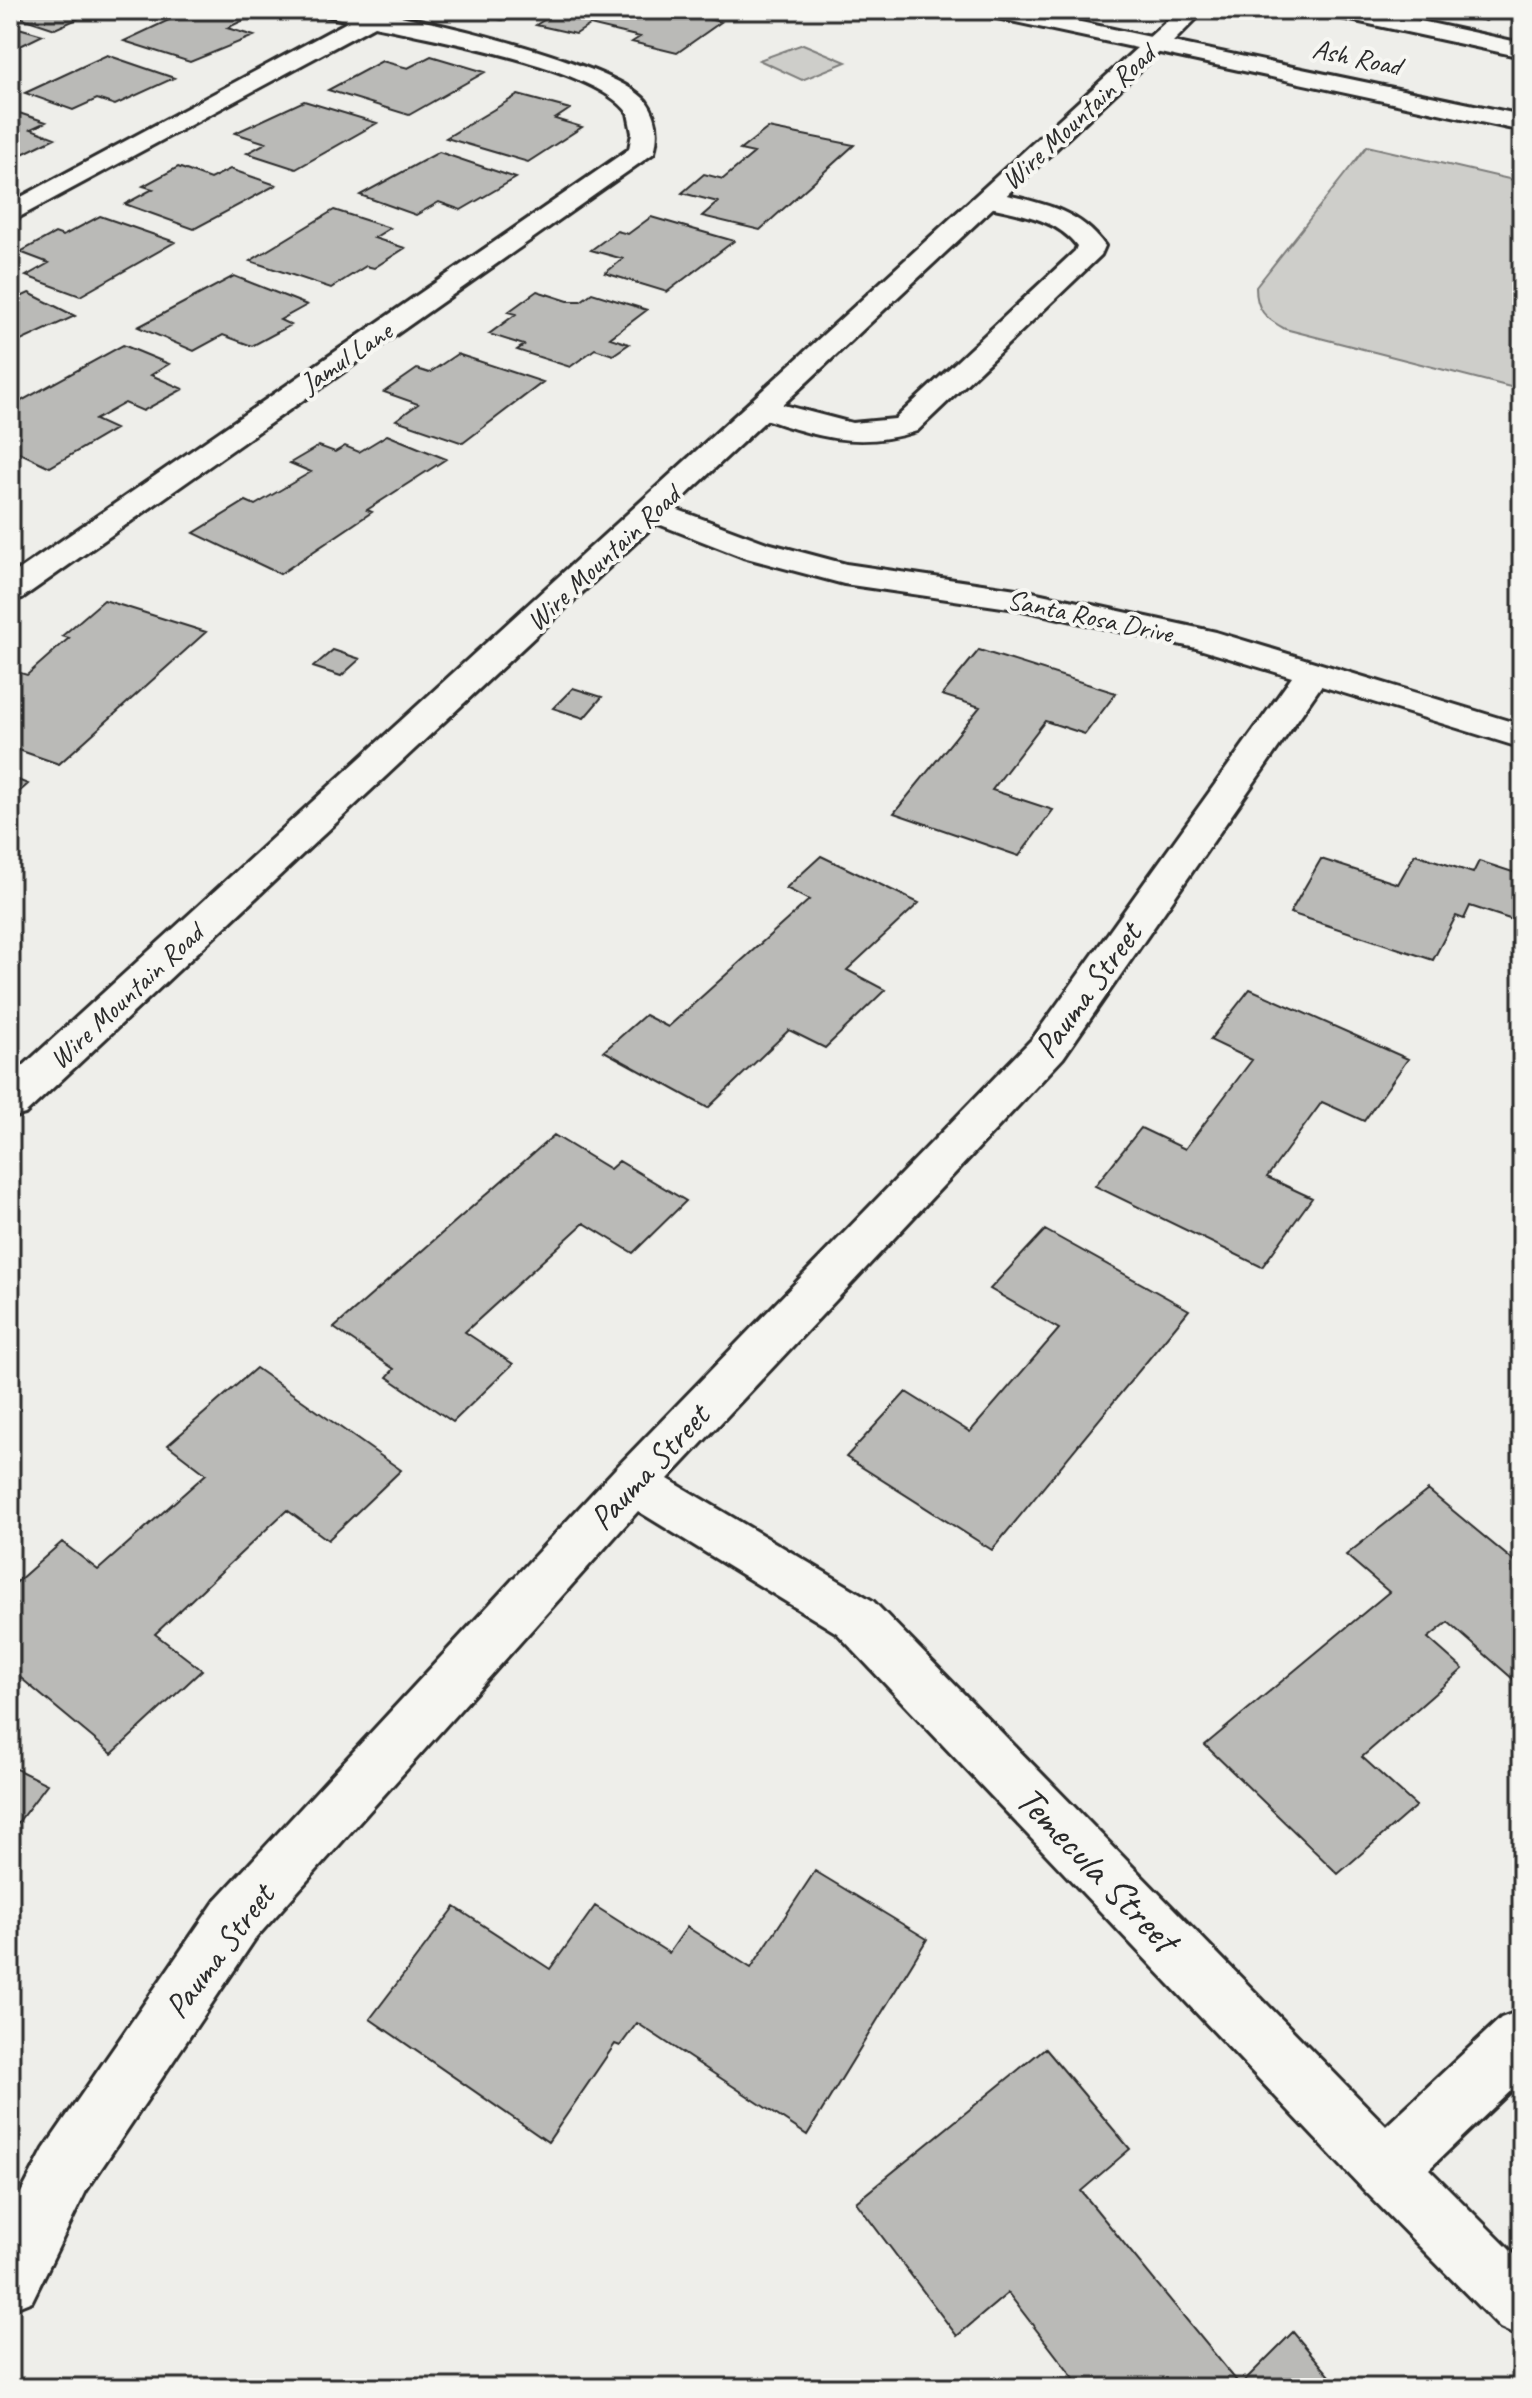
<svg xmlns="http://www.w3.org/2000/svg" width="1532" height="2398" font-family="Caveat,sans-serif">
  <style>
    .green { fill: #cececa; stroke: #7c7c7a; stroke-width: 2 }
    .building { fill: #babab7; stroke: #2b2b2b; stroke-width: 2 }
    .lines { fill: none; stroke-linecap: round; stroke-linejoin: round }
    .minor-casing { stroke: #2b2b2b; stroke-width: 6 }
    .major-casing { stroke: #2b2b2b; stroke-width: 6 }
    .minor { fill: #f6f6f2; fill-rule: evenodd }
    .major { fill: #f6f6f2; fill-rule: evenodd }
    .labels { text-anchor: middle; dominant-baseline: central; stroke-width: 8; stroke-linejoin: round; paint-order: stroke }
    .far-street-label { font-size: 28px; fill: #2b2b2b; stroke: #f6f6f2 }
    .street-label { font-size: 34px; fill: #2b2b2b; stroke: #f6f6f2 }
    .near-street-label { font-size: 40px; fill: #2b2b2b; stroke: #f6f6f2 }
  </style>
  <rect width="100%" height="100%" fill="#eeeeea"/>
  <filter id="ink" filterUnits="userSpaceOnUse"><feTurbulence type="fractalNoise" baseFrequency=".0125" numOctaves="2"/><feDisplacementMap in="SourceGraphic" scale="16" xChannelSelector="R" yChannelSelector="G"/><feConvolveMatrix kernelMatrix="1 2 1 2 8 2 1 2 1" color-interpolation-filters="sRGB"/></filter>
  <g filter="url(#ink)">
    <path class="green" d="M803 44 846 62 802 80 759 60Z
      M1367 146 1522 182V390L1285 329C1265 318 1256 310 1256 287Z"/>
    <path class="building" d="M10 10H97L55 29 10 14Z
      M190 10H211L244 20 227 28 254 36 190 62 124 41Z
      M459 10H517L502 20Z
      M537 10H668L721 22 677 53 632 42 640 37 590 25 576 34 536 25 553 14Z
      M1436 10H1497L1486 21Z
      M12 26 43 35 10 51Z
      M107 55 174 78 115 105 97 99 73 110 25 93Z
      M431 56 485 72 409 115 328 90 382 61 408 68Z
      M518 95 570 109 555 119 582 127 528 162 446 138Z
      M304 101 377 123 296 169 247 153 266 143 235 133Z
      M10 110 46 122 31 129 55 138 10 160Z
      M768 128 854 145 760 230 702 216 718 202 682 193 704 174 723 179 754 153 740 150Z
      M439 152 516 178 461 210 439 202 416 215 360 195Z
      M178 167 210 179 230 169 276 185 194 229 125 204 153 189 143 186Z
      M334 210 390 228 374 238 405 248 374 268 366 266 331 288 250 261Z
      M100 216 175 242 80 296 26 276 49 263 20 252 55 233 63 236Z
      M651 217 734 241 667 292 605 273 623 259 591 250 617 231 628 234Z
      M234 276 307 305 280 320 291 325 252 346 223 335 194 351 138 327Z
      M537 291 568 301H581L592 293 647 310 610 338 629 344 613 355 595 349 570 367 517 350 524 345 489 334 516 314 508 312Z
      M29 293 75 316 10 346V302Z
      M123 345 169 364 151 375 183 389 143 411 125 403 95 420 115 429 50 467 10 448V407Z
      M457 354 543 382 463 443 396 420 418 404 384 392 417 369 429 373Z
      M387 435 446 459 367 510 372 512 280 574 194 533 246 501 255 505 311 472 290 463 319 446 335 452 345 446 359 452Z
      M104 600 206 632 59 764 10 747V674L14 671 27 675 69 638 62 636Z
      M333 650 360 659 341 676 313 667Z
      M979 650 1116 693 1085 734 1045 721 992 790 1053 810 1019 856 894 813 980 707 942 695Z
      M573 688 602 697 584 718 553 708Z
      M10 777 28 784 10 800Z
      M1415 854 1473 873 1479 861 1522 875V923L1470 906 1464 919 1456 916 1433 960 1290 913 1321 859 1398 884Z
      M821 856 919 903 847 970 885 990 825 1048 789 1030 708 1108 604 1051 645 1015 668 1027 809 900 786 888Z
      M1250 989 1408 1059 1364 1121 1322 1102 1267 1177 1312 1198 1262 1267 1095 1186 1141 1128 1185 1149 1252 1060 1210 1040Z
      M554 1135 610 1169 619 1161 686 1201 633 1253 584 1223 465 1332 513 1364 453 1422 387 1377 394 1369 334 1328Z
      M1045 1230 1189 1310 992 1550 846 1457 906 1392 970 1432 1059 1329 990 1289Z
      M256 1368 401 1470 328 1540 287 1510 155 1634 202 1670 112 1754 10 1669V1588L62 1542 98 1570 206 1474 168 1445Z
      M1428 1490 1522 1568V1687L1448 1622 1428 1638 1463 1669 1362 1757 1416 1806 1338 1874 1205 1745 1389 1592 1346 1555Z
      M10 1766 47 1784 10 1833Z
      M815 1871 927 1939 807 2135 637 2023 620 2046 615 2044 548 2142 370 2019 455 1907 550 1969 595 1906 669 1953 687 1927 751 1968Z
      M1045 2048 1130 2149 1081 2191 1240 2385 1293 2332 1340 2388H1081L1008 2293 957 2336 856 2202Z"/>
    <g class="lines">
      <defs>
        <path id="minor" d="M319 10C333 10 348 9 362 10 415 15 614 63 646 101 658 117 659 134 654 153L22 598 10 601V576L629 149 632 133 628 113C596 67 430 38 374 26L10 222V203L349 21 323 15Z
          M1179 10H1205L1173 42 1522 115V131L1146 50 1143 45 1146 40Z
          M1325 10H1370L1522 43V57L1337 17Z
          M990 191C1034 202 1078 207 1105 246L1101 255 917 431C855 451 812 435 753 415L749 409 753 403 764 400 852 423 895 419 1075 251 1077 246C1056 217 1013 213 981 205L977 199 981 193Z
          M654 501 767 543 846 564 1023 590 1216 632 1522 725V748L1321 686 1063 1058 668 1479 873 1601 1386 2126 1501 2018 1522 2010V2080L1429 2169 1522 2262V2338L1500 2328 1364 2190 837 1633 638 1511 255 1939 86 2191 32 2301 10 2310V2214L44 2149 215 1901 616 1468 1033 1038 1292 677 1196 648 1023 610 844 584 743 557 643 518 638 511 643 504Z"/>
        <path id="major" d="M980 10H1025L1155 38 1167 45 25 1114 10 1118V1078L1137 48 992 17Z"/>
      </defs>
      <use href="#minor" class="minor-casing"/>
      <use href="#major" class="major-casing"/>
      <use href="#minor" class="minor"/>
      <use href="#major" class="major"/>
    </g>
  </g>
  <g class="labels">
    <g class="far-street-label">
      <text transform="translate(1357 57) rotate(12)">Ash Road</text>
      <text transform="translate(1078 117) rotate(-43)">Wire Mountain Road</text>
      <text transform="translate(346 357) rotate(-34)">Jamul Lane</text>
      <text transform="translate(603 558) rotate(-43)">Wire Mountain Road</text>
      <text transform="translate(1090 616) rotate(12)">Santa Rosa Drive</text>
      <text transform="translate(126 996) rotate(-43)">Wire Mountain Road</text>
    </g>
    <g class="street-label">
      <text transform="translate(1087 990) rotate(-54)">Pauma Street</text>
      <text transform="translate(649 1467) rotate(-47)">Pauma Street</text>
      <text transform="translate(219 1951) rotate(-53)">Pauma Street</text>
    </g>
    <g class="near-street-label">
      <text transform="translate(1097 1869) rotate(46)">Temecula Street</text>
    </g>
  </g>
  <rect width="1532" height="2398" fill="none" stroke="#f6f6f2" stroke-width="40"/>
  <rect x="20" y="20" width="1492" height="2358" fill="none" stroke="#2b2b2b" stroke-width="3" filter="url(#ink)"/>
</svg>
